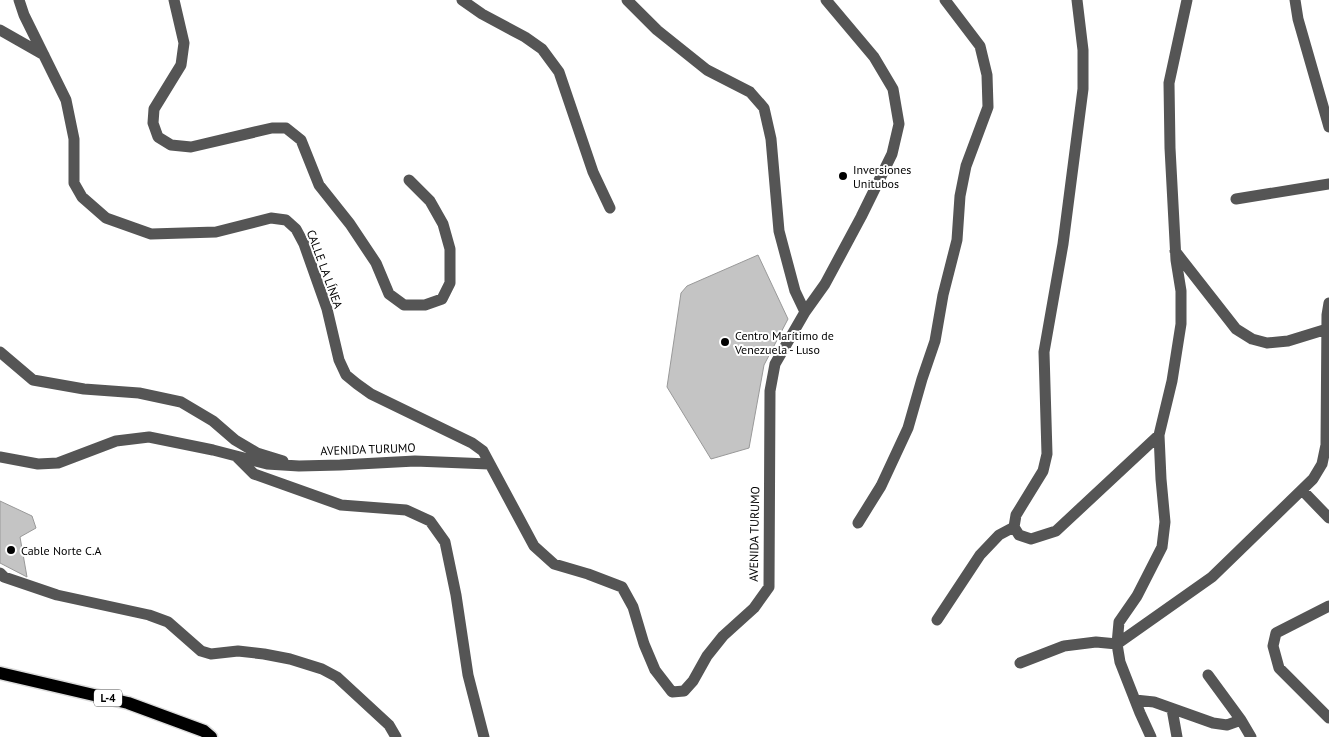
<svg xmlns="http://www.w3.org/2000/svg" width="1329" height="737" font-family="'PT Sans',sans-serif">
  <style>
    .building { fill: #c4c4c4; stroke: #999 }
    .lines { fill: none; stroke-linecap: round; stroke-linejoin: round }
    .major-casing { stroke: #dbdbdb; stroke-width: 15 }
    .minor { stroke: #555; stroke-width: 11 }
    .major { stroke: #000; stroke-width: 12 }
    .poi-dot { fill: #000; stroke: #fff; stroke-width: 2 }
    .labels { text-anchor: middle; dominant-baseline: central; stroke-width: 4; stroke-linejoin: round; paint-order: stroke }
    .shield { fill: #fff; stroke: #4c4c4c; stroke-width: 1 }
    .shield-label { font-size: 11px; font-weight: bold; fill: #000 }
    .poi-label { font-size: 12px; fill: #000; stroke: #fff; text-anchor: start }
    .street-label { font-size: 12px; fill: #000; stroke: #fff }
  </style>
  <rect width="100%" height="100%" fill="#fff"/>
  <path class="building" d="M758 255 788 319 764 365 749 448 711 459 667 387 681 293 687 286Z
    M0 501 32 516 36 528 20 537 27 577 0 563Z"/>
  <g class="lines">
    <defs>
      <path id="major" d="M0 673 128 703 204 731 211 737"/>
    </defs>
    <use href="#major" class="major-casing"/>
    <path class="minor" d="M19 0 24 15 66 100 74 139V183L82 197 106 218 151 234 216 232 271 218 286 220 296 229 304 244 327 309 339 360 346 375 357 384 371 394 472 443 483 451 534 546 554 564 588 574 622 587 633 607 644 644 655 670 672 692 684 691 693 681 707 656 723 636 754 608 769 587 770 391 775 364 805 312 825 284 861 217 892 154 899 124 893 89 874 57 826 0
      M174 0 184 43 181 65 154 109 153 123 158 137 171 145 191 147 272 128H286L301 140 319 185 350 224 376 263 389 294 404 305H425L442 299 450 283V249L443 224 430 201 409 180
      M462 0 482 14 525 37 542 49 559 72 593 172 610 208
      M627 0 657 30 707 70 750 92 764 108 771 139 779 231 795 291 805 312
      M1077 0 1083 50V89L1063 244 1044 352 1047 454 1043 471 1016 515 1014 527 1019 535 1031 539 1056 531 1159 435
      M1295 0 1298 19 1329 127
      M0 30 44 55
      M1236 199 1329 184
      M1175 251 1236 329 1252 339 1267 343 1288 341 1327 329
      M0 352 33 380 84 389 139 393 181 402 213 421 235 440 257 453 283 461
      M0 457 38 464 58 463 116 441 149 437 213 450 267 464 299 466 340 465 415 461 489 464
      M237 457 254 474 341 505 406 510 430 521 445 542 456 595 468 675 484 737
      M1302 490 1329 518
      M858 523 881 486 908 428 922 379 935 341 943 295 957 240 960 196 966 166 988 107 987 75 980 46 945 0
      M0 573 4 577 57 595 149 615 168 622 201 651 211 654 238 651 264 654 290 659 322 669 337 677 389 725 396 737
      M1329 606 1276 633 1273 646 1279 668 1329 718
      M937 620 980 555 999 535 1014 527
      M1020 663 1064 646 1096 642 1117 644 1212 577 1313 479 1322 464 1326 445 1327 315 1329 303
      M1208 675 1241 720 1251 737
      M1135 700 1154 702 1213 723 1227 725 1241 720
      M1172 709 1177 737
      M1151 737 1140 713 1120 662 1117 644 1119 622 1137 596 1162 547 1165 522 1161 479 1159 435 1172 381 1181 324V291L1176 260 1170 148 1169 83 1187 0"/>
    <use href="#major" class="major"/>
  </g>
  <g class="poi-dot">
    <circle cx="843" cy="176" r="5"/>
    <circle cx="725" cy="342" r="5"/>
    <circle cx="11" cy="550" r="5"/>
  </g>
  <g class="labels">
    <rect class="shield" x="94" y="689.5" width="28" height="17" rx="4"/>
    <g class="shield-label">
      <text x="108" y="698">L-4</text>
    </g>
    <g class="poi-label">
      <text x="853" y="169">Inversiones<tspan x="853" dy="14">Unitubos</tspan></text>
      <text x="735" y="335">Centro Marítimo de<tspan x="735" dy="14">Venezuela - Luso</tspan></text>
      <text x="21" y="550">Cable Norte C.A</text>
    </g>
    <g class="street-label">
      <text transform="translate(325 269) rotate(70)">CALLE LA LÍNEA</text>
      <text transform="translate(368 449) rotate(-2)">AVENIDA TURUMO</text>
      <text transform="translate(754 534) rotate(-89)">AVENIDA TURUMO</text>
    </g>
  </g>
</svg>
